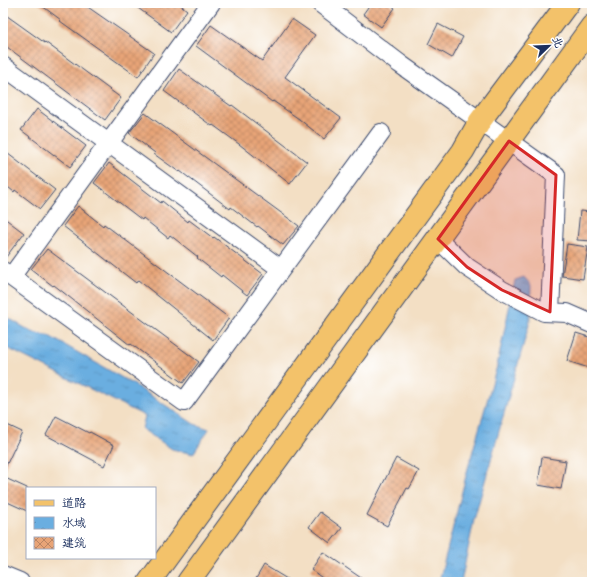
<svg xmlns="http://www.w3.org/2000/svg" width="595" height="585" font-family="'Comic Neue','LXGW WenKai TC',sans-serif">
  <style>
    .water { fill: url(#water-ripples); stroke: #426e9f }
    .building { fill: url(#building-cross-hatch) }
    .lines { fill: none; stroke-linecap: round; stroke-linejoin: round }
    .minor-casing { stroke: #3b496d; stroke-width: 20 }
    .major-casing { stroke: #3b496d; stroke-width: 24 }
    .minor { stroke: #fff; stroke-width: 18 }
    .major { stroke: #f3c26a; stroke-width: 22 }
    .marked { fill: #d62828; fill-opacity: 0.2; stroke: #d62828; stroke-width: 3; stroke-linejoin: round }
  </style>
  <defs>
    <pattern id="water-ripples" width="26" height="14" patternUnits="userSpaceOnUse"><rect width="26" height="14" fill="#6aaee0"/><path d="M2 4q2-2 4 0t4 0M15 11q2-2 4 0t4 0" fill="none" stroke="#568eb9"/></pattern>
    <pattern id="building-cross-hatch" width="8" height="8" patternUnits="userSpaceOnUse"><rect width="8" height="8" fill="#e8a477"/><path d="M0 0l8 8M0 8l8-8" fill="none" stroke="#bb8665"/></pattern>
  </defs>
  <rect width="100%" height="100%" fill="#fff"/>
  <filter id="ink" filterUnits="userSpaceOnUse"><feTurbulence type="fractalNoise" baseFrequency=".025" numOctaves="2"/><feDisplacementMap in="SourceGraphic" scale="8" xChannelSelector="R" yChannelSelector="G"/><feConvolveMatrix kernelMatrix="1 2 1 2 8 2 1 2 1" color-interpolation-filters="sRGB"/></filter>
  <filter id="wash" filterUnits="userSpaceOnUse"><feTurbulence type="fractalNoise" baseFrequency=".012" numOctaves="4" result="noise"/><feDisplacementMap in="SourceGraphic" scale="16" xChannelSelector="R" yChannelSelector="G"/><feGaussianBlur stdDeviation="0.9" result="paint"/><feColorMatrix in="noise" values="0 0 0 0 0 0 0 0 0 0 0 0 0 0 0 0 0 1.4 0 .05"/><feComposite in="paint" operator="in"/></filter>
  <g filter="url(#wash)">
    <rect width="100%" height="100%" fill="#f3dfc4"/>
    <path class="water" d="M524 277 531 285 530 321 474 520 461 582H439L468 468 497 366 515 280Z
      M3 315 32 332 49 336 133 384 194 424 209 429 193 454 172 449 142 429 145 416 3 346Z"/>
    <g id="blocks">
      <path class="building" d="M38 3H82L154 53 138 77 60 21 61 20Z
        M131 3H178L187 10 171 32Z
        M371 3H388L395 8 381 27 363 14Z
        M3 13 45 43V42L121 98 105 120 3 44Z
        M292 19 315 35 285 77 341 118 324 139 299 119 273 101 272 102 196 46 211 25 262 61Z
        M438 24 463 37 452 58 428 44Z
        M179 69 231 106 232 105 307 162 290 184 239 144 213 125 212 126 164 91Z
        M37 109 86 146 70 167 21 130Z
        M145 113 299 226 283 245 258 226 257 227 231 207 230 209 180 171 179 172 154 154 155 153 129 133Z
        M3 150 55 190 40 209 15 190 14 192 3 183Z
        M109 163 161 203 162 201 188 222 189 220 213 238 214 237 263 274 247 295 222 275 221 277 197 258 198 257 170 235 168 238 143 218 142 220 94 183Z
        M78 206 103 226 104 224 229 318 213 340 138 280 136 283 63 226Z
        M580 211 592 212V241L577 240Z
        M3 217 24 233 3 261Z
        M567 244 588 247 583 279 562 276Z
        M47 249 199 362 183 383 131 344 130 345 54 285 53 286 31 269Z
        M576 333 592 338V369L567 361Z
        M56 416 89 433 90 432 114 445 104 466 46 435Z
        M3 423 22 432 3 472Z
        M542 457 566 461 561 489 538 485Z
        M396 458 419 471 409 489 407 488 387 526 367 515Z
        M3 477 27 488V511L3 500Z
        M320 512 342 528 330 543 309 527Z
        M323 552 367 582H328L311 570Z
        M264 565 292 582H254Z"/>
    </g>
  </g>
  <g filter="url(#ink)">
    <use href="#blocks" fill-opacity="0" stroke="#3b496d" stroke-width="1"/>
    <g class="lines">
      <defs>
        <path id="minor" d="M320 3 400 64 556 175 550 312
          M3 66 281 269
          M438 239 467 267 502 290 544 312 567 313 592 324
          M3 271 184 402 381 133
          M11 277 211 3
          M3 575 20 582"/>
        <path id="major" d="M149 582 463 151 480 121 568 3
          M188 582 592 26"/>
      </defs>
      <use href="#minor" class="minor-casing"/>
      <use href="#major" class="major-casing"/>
      <use href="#minor" class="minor"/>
      <use href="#major" class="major"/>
    </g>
  </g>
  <path class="marked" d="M509 141 556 175 550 312 502 290 467 267 438 239Z"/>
  <rect width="595" height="585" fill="none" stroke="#fff" stroke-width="16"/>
  <rect x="26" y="487" width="130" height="72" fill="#ffffff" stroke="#a4acbf"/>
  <rect x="34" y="500" width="20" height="6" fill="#f3c26a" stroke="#a4acbf"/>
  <text x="62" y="507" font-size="12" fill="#1b2f5e">道路</text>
  <rect x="34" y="517" width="20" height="12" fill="url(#water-ripples)" stroke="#a4acbf"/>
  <text x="62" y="527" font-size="12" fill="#1b2f5e">水域</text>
  <rect x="34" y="537" width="20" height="12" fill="url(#building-cross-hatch)" stroke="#a4acbf"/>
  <text x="62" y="547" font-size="12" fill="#1b2f5e">建筑</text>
  <g transform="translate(549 46) rotate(67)" stroke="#ffffff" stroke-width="3" paint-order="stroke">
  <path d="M0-3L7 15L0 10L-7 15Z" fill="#1b2f5e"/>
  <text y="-6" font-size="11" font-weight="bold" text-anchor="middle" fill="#1b2f5e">北</text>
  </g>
</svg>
